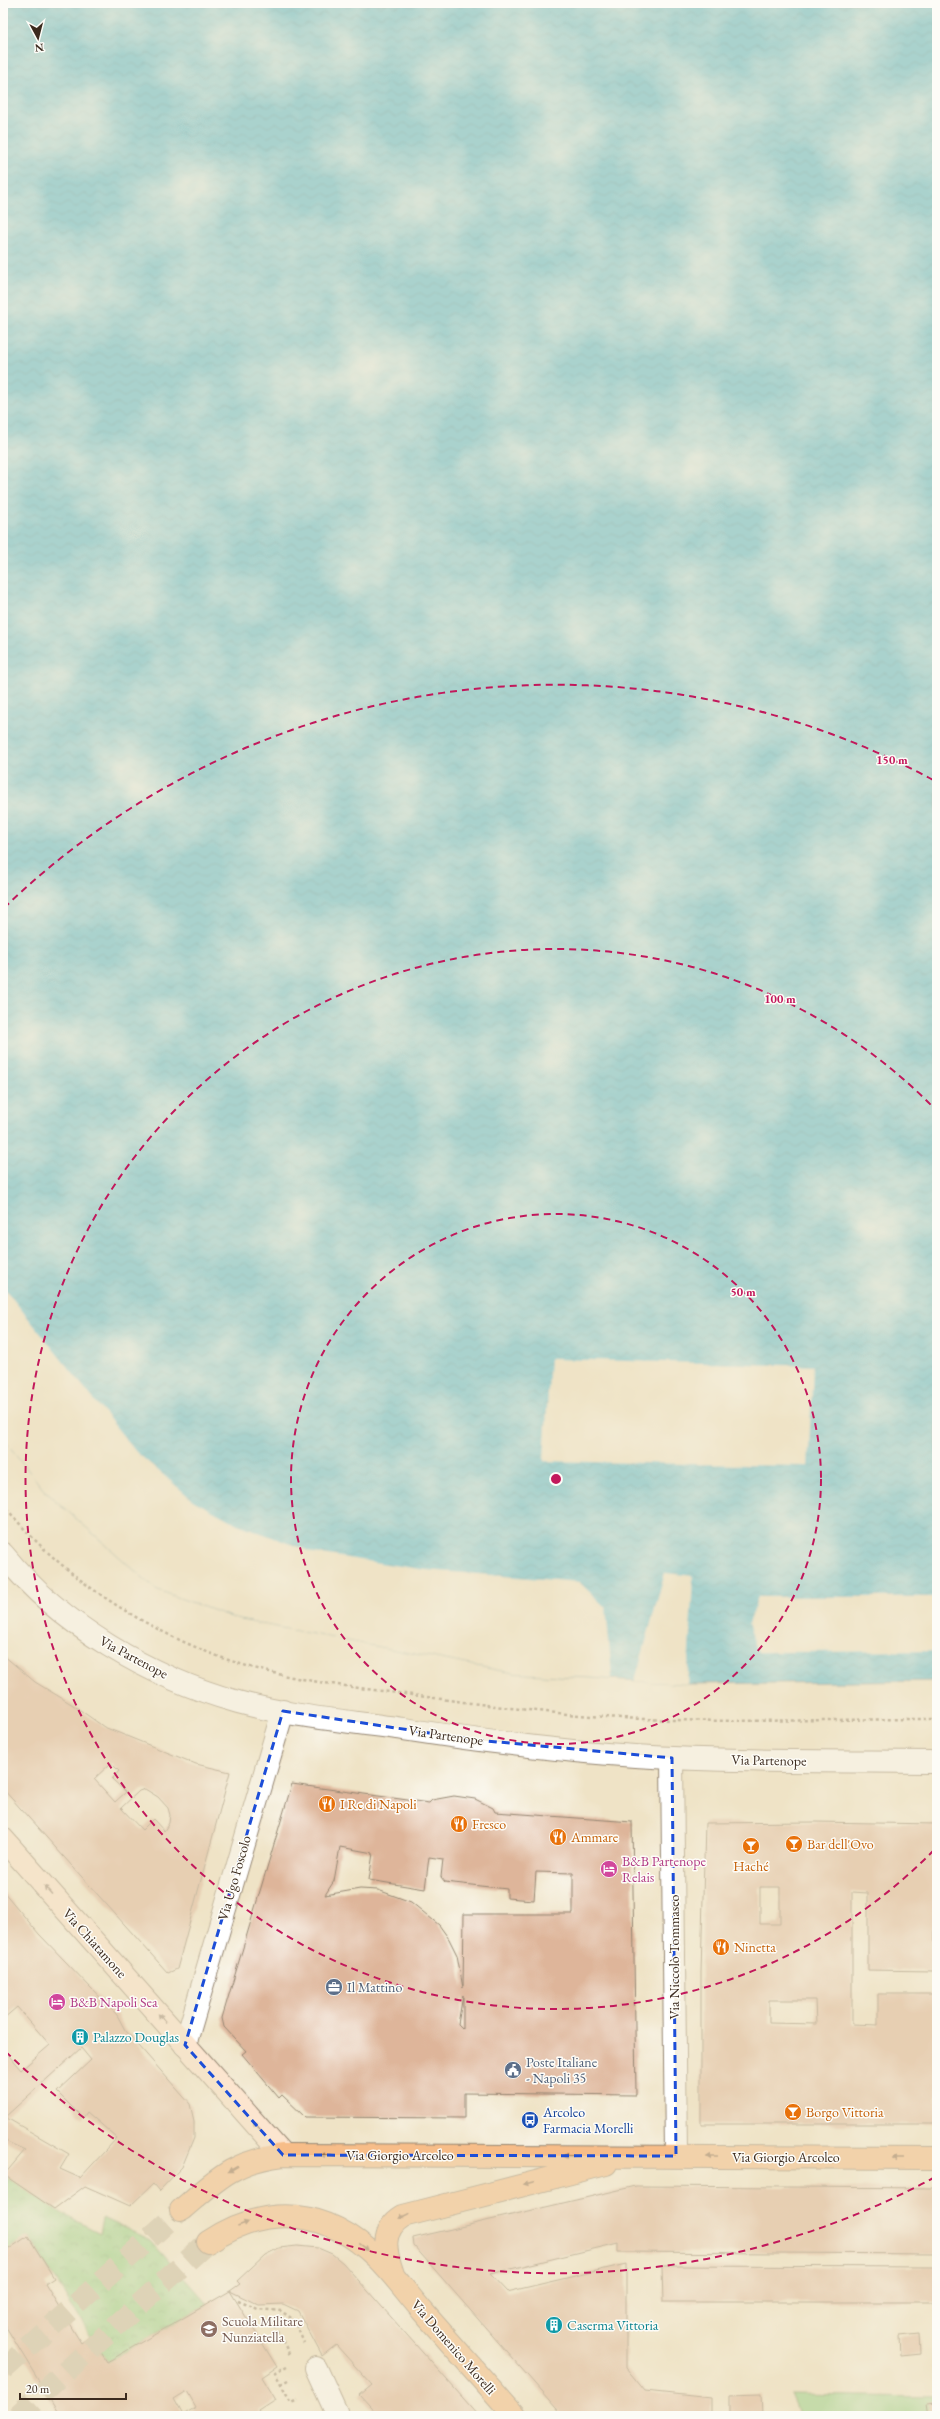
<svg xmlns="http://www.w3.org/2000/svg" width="940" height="2419" font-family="'EB Garamond',serif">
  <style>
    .park { fill: url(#park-crowns); stroke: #687e52 }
    .garden { fill: #94d187; stroke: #687e52 }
    .water { fill: url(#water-waves); stroke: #4a747a }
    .pier { fill: #efe3c6 }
    .building { fill: #deb59a; fill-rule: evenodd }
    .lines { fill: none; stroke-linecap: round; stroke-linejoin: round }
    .primary-tunnel { stroke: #cbbea4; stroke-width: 22; stroke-dasharray: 22 11; stroke-linecap: butt }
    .street-casing { stroke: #958672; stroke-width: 24 }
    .secondary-casing { stroke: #958672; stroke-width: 24 }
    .primary-casing { stroke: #958672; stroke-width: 24 }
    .path { stroke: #958672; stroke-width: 2.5; stroke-dasharray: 3 3; stroke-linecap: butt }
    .street { stroke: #fff; stroke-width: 22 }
    .secondary { stroke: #fce5cf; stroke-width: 22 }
    .primary { stroke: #f7bd88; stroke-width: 22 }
    .oneway { fill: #9c8876 }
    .oneway2 { fill: #906c4e }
    .marked { fill: none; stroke: #1d4ed8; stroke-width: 3; stroke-dasharray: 8 5; stroke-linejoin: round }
    .ring { fill: none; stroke: #c2185b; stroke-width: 2; stroke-dasharray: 7 5 }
    .labels { text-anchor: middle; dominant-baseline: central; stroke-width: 3; stroke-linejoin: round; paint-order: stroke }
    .street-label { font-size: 14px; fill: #3b2a1e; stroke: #fdfcf7 }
    .food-label { font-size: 14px; fill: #c56008; stroke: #fdfcf7; text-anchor: start }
    .hotel-label { font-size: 14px; fill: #b23c85; stroke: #fdfcf7; text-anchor: start }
    .service-label { font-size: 14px; fill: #4e5e75; stroke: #fdfcf7; text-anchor: start }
    .culture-label { font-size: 14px; fill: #0d838f; stroke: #fdfcf7; text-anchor: start }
    .transit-label { font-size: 14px; fill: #164399; stroke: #fdfcf7; text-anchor: start }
    .education-label { font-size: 14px; fill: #785e54; stroke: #fdfcf7; text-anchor: start }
    .centre { fill: #c2185b; stroke: #fdfcf7; stroke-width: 2 }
    .ring-label { font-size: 12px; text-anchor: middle; font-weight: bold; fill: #c2185b; stroke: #fdfcf7; stroke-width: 3; stroke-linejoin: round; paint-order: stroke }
  </style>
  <defs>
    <pattern id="park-crowns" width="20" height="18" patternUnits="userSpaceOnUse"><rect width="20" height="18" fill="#94d187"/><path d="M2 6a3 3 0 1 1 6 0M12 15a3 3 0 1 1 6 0" fill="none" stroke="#7aaa6e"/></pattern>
    <pattern id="water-waves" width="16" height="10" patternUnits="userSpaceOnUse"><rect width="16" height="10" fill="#58bdd6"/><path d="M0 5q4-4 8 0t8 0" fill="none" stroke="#4a9aad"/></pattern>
  </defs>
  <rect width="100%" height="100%" fill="#fdfcf7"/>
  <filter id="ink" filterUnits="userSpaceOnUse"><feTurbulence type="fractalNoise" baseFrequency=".025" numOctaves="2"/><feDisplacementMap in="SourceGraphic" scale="8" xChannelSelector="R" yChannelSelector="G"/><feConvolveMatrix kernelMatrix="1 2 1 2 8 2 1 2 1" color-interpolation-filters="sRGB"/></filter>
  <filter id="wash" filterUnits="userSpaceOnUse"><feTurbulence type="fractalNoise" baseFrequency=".012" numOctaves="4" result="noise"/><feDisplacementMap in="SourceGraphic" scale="16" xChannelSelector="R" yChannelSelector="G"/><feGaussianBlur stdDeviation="0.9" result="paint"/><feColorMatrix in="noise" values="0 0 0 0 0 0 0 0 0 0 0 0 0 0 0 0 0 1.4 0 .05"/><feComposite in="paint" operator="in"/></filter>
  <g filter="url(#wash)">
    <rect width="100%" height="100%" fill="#efe3c6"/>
    <path class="park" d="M3 2175 63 2214 100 2233 103 2218 150 2240 207 2304 107 2362 29 2237 3 2253Z"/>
    <path class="garden" d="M791 2395 937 2397V2402L929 2403 930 2416H800Z"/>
    <path class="water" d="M3 3H937V1681L687 1684 514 1673 237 1619 156 1589 44 1490 3 1438Z"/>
    <path class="pier" d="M3 1287 136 1452 194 1501 237 1524 314 1553 425 1570 579 1582 606 1608 612 1679 514 1673 237 1619 156 1589 44 1490 3 1438Z
      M550 1359 813 1366 808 1466 544 1461Z
      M665 1573 693 1576 687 1684 635 1681Z
      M758 1597H937V1651L758 1652 748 1624Z"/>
    <g id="blocks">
      <path class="building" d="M3 1655 35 1682 73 1705 104 1727 196 1764 230 1772 177 1969 168 1973 3 1789ZM111 1763 119 1771 112 1779 126 1792 115 1802 94 1779ZM145 1789 158 1797 168 1808 170 1815 169 1823 164 1831 153 1819 142 1830 121 1808 139 1791Z
        M292 1784 429 1803 432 1800 454 1796 475 1799 493 1808 495 1812 632 1822 636 2095 464 2093V2118L305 2117 282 2095 279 2098 242 2054 246 2051 224 2027 222 2018ZM340 1847 373 1853 369 1880 425 1889 429 1857 443 1859 441 1877 445 1882 507 1889V1898L534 1900 536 1872 573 1873V1914H464L463 1988 457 1955 449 1939 439 1925 411 1902 378 1890 360 1889 325 1895 334 1881ZM463 1995V2029L458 2024Z
        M815 1822 937 1824 934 1971 868 1970V1893L852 1892V2024L878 2025V1994H937V2124H701V1972L705 1823ZM760 1887H780V1924H760ZM769 2000H815L816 2024 769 2023Z
        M3 1891 39 1934 117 2015 125 2030 190 2104 194 2121V2138L182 2167 159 2191 153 2184 130 2206 85 2186 54 2209 4 2175 25 2150 3 2140V2049L21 2070 50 2045 17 2007 3 2019ZM81 2048 91 2060 57 2092 83 2118 87 2112 117 2138 80 2178 60 2169 69 2154 5 2117Z
        M636 2186 937 2188V2254L618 2252V2243L490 2274 507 2292 626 2264V2368L645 2391 711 2398V2416H563L414 2246 413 2238Z
        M28 2236 54 2278 45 2284 81 2343 91 2336 107 2362 230 2291 277 2367 262 2377 276 2400 259 2411 262 2416H60L3 2322V2253ZM187 2391 196 2407 183 2415 174 2399Z
        M297 2246 318 2248 332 2254 343 2263 479 2416H379L360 2395 372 2385 336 2345 322 2356 298 2311 283 2304 259 2305 230 2291 240 2284 237 2281 265 2255 279 2248Z
        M662 2266 937 2267V2302H663Z
        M919 2334 920 2354 900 2356 899 2336Z
        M761 2394 762 2416H730V2395Z
        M937 2402V2416H930L928 2403Z"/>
    </g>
  </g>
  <g filter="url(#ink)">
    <use href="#blocks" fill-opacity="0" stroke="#958672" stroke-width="1"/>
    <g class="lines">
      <path class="primary-tunnel" d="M3 2370 181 2210
        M17 2416 208 2242"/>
      <defs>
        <path id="street" d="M3 1554C61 1626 149 1677 238 1702 292 1717 349 1721 404 1729 481 1741 558 1751 635 1756 735 1762 837 1761 937 1762
          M672 1758 676 2156
          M185 2045 283 1711
          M316 2368 338 2416"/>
        <path id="secondary" d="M3 1839 283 2155"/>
        <path id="primary" d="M181 2210C217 2179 234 2161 283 2155L937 2158
          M208 2242C267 2203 327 2208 378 2259 395 2276 409 2296 425 2314 455 2348 485 2382 515 2416
          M393 2274C385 2252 380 2230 403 2216L606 2164"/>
      </defs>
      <use href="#street" class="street-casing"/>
      <use href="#secondary" class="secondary-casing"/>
      <use href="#primary" class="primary-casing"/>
      <path class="path" d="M3 1504C58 1574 138 1626 220 1657 279 1679 344 1686 405 1694 484 1705 564 1716 643 1719 741 1723 839 1719 937 1719
        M238 2301 258 2309 281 2311 294 2320 304 2343
        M274 2325 290 2355
        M287 2367 275 2373 291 2402 298 2399
        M281 2384 289 2380"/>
      <use href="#street" class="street"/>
      <use href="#secondary" class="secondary"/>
      <use href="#primary" class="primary"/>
    </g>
    <defs><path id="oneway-solid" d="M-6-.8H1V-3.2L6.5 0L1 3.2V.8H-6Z"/></defs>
    <g class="oneway">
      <use href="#oneway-solid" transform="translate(48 1890) rotate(-132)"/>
      <use href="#oneway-solid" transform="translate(162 2018) rotate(-132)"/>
      <use href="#oneway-solid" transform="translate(257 2126) rotate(-132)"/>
    </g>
    <g class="oneway2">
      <use href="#oneway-solid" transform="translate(326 2155) rotate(180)"/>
      <use href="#oneway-solid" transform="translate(568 2156) rotate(-179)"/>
      <use href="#oneway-solid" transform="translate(712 2157) rotate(-180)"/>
      <use href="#oneway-solid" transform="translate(898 2158) rotate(-180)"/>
      <use href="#oneway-solid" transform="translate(233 2169) rotate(150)"/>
      <use href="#oneway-solid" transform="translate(529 2183) rotate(166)"/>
      <use href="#oneway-solid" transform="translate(404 2216) rotate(154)"/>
      <use href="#oneway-solid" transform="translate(243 2224) rotate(-20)"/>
      <use href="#oneway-solid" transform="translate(364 2247) rotate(37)"/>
    </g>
  </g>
  <path d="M0 0H940V2419H0ZM283 1711 476 1740 672 1758 676 2156 283 2155 185 2045Z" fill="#efe3c6" fill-opacity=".55" fill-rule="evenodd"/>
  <path class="marked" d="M283 1711 476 1740 672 1758 676 2156 283 2155 185 2045Z"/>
  <g class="ring">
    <circle cx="556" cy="1479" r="265"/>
    <path d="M934 1850A530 530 0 1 1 934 1108"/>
    <path d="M935 2177A794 794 0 0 1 4 2050M4 908A794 794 0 0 1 935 781"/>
  </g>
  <defs>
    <symbol id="restaurant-disc" viewBox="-11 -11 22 22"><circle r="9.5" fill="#e8710a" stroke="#fdfcf7"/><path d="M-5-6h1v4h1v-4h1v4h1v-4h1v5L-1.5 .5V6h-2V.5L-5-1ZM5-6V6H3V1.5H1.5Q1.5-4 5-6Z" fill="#fff"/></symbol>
    <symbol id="bar-disc" viewBox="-11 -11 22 22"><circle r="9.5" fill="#e8710a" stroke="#fdfcf7"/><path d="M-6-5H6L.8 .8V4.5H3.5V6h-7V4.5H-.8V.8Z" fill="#fff"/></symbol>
    <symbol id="hotel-disc" viewBox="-11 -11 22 22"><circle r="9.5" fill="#d1479c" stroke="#fdfcf7"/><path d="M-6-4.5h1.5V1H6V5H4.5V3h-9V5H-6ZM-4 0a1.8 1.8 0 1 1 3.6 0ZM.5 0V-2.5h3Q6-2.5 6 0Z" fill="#fff"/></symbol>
    <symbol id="office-disc" viewBox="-11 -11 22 22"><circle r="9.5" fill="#5c6f8a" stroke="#fdfcf7"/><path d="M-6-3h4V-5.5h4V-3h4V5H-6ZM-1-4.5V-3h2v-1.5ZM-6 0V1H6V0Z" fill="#fff"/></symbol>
    <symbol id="building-disc" viewBox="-11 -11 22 22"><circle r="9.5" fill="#0f9aa8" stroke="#fdfcf7"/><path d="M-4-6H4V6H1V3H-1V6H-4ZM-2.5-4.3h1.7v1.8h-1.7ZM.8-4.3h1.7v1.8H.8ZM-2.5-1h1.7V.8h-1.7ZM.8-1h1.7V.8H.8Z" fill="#fff"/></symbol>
    <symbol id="civic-disc" viewBox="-11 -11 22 22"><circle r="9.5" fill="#5c6f8a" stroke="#fdfcf7"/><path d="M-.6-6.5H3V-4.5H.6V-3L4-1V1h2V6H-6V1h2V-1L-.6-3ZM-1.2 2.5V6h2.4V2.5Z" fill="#fff"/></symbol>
    <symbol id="bus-disc" viewBox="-11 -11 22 22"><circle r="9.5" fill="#1a4fb4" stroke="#fdfcf7"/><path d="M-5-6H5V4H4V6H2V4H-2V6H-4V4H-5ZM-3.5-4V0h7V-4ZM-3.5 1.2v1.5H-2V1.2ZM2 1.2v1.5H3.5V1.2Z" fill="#fff"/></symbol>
    <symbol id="school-disc" viewBox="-11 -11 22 22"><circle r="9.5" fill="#8d6e63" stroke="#fdfcf7"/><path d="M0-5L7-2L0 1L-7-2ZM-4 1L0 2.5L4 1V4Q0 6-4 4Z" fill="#fff"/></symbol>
  </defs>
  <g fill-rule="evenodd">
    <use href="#restaurant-disc" x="317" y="1794" width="20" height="20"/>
    <use href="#restaurant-disc" x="449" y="1814" width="20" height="20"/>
    <use href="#restaurant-disc" x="548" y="1827" width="20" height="20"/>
    <use href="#bar-disc" x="784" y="1834" width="20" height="20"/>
    <use href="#bar-disc" x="741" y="1836" width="20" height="20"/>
    <use href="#hotel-disc" x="599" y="1859" width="20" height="20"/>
    <use href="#restaurant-disc" x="711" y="1937" width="20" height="20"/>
    <use href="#office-disc" x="324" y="1977" width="20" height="20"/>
    <use href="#hotel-disc" x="47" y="1992" width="20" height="20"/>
    <use href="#building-disc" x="70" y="2027" width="20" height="20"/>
    <use href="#civic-disc" x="503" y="2060" width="20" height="20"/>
    <use href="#bar-disc" x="783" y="2102" width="20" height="20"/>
    <use href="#bus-disc" x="520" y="2110" width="20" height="20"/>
    <use href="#building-disc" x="544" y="2315" width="20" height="20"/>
    <use href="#school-disc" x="199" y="2319" width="20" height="20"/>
  </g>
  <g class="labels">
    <g class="street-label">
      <text transform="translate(134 1657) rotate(28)">Via Partenope</text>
      <text transform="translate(446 1735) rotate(8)">Via Partenope</text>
      <text transform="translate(769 1760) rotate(1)">Via Partenope</text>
      <text transform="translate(234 1878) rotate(-74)">Via Ugo Foscolo</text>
      <text transform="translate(95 1943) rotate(48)">Via Chiatamone</text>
      <text transform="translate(674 1957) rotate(-90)">Via Niccolò Tommaseo</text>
      <text x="400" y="2155">Via Giorgio Arcoleo</text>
      <text x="786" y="2157">Via Giorgio Arcoleo</text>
      <text transform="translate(454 2347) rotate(49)">Via Domenico Morelli</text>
    </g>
    <g class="food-label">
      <text x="340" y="1804">I Re di Napoli</text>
      <text x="472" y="1824">Fresco</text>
      <text x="571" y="1837">Ammare</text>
      <text x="807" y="1844">Bar dell'Ovo</text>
      <text x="751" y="1866" text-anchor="middle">Haché</text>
      <text x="734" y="1947">Ninetta</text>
      <text x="806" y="2112">Borgo Vittoria</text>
    </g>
    <g class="hotel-label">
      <text x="622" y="1861">B&amp;B Partenope<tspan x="622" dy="16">Relais</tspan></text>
      <text x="70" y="2002">B&amp;B Napoli Sea</text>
    </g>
    <g class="service-label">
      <text x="347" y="1987">Il Mattino</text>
      <text x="526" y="2062">Poste Italiane<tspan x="526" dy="16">- Napoli 35</tspan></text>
    </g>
    <g class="culture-label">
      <text x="93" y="2037">Palazzo Douglas</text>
      <text x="567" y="2325">Caserma Vittoria</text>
    </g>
    <g class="transit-label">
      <text x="543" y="2112">Arcoleo<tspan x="543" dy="16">Farmacia Morelli</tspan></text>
    </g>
    <g class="education-label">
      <text x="222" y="2321">Scuola Militare<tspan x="222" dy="16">Nunziatella</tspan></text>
    </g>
  </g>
  <circle cx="556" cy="1479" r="6" class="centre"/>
  <g class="ring-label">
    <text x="892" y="764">150 m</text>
    <text x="780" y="1003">100 m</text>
    <text x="743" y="1296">50 m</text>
  </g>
  <rect width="940" height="2419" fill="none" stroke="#fdfcf7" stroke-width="16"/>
  <g transform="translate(38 38) rotate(173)" stroke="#fdfcf7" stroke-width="3" paint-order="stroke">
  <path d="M0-3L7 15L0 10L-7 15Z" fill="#3b2a1e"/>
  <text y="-6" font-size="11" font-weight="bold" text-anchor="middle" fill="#3b2a1e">N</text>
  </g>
  <path d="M20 2393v6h106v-6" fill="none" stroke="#3b2a1e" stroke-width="2"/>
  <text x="26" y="2393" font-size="12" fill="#3b2a1e" stroke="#fdfcf7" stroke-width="3" paint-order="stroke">20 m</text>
</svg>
